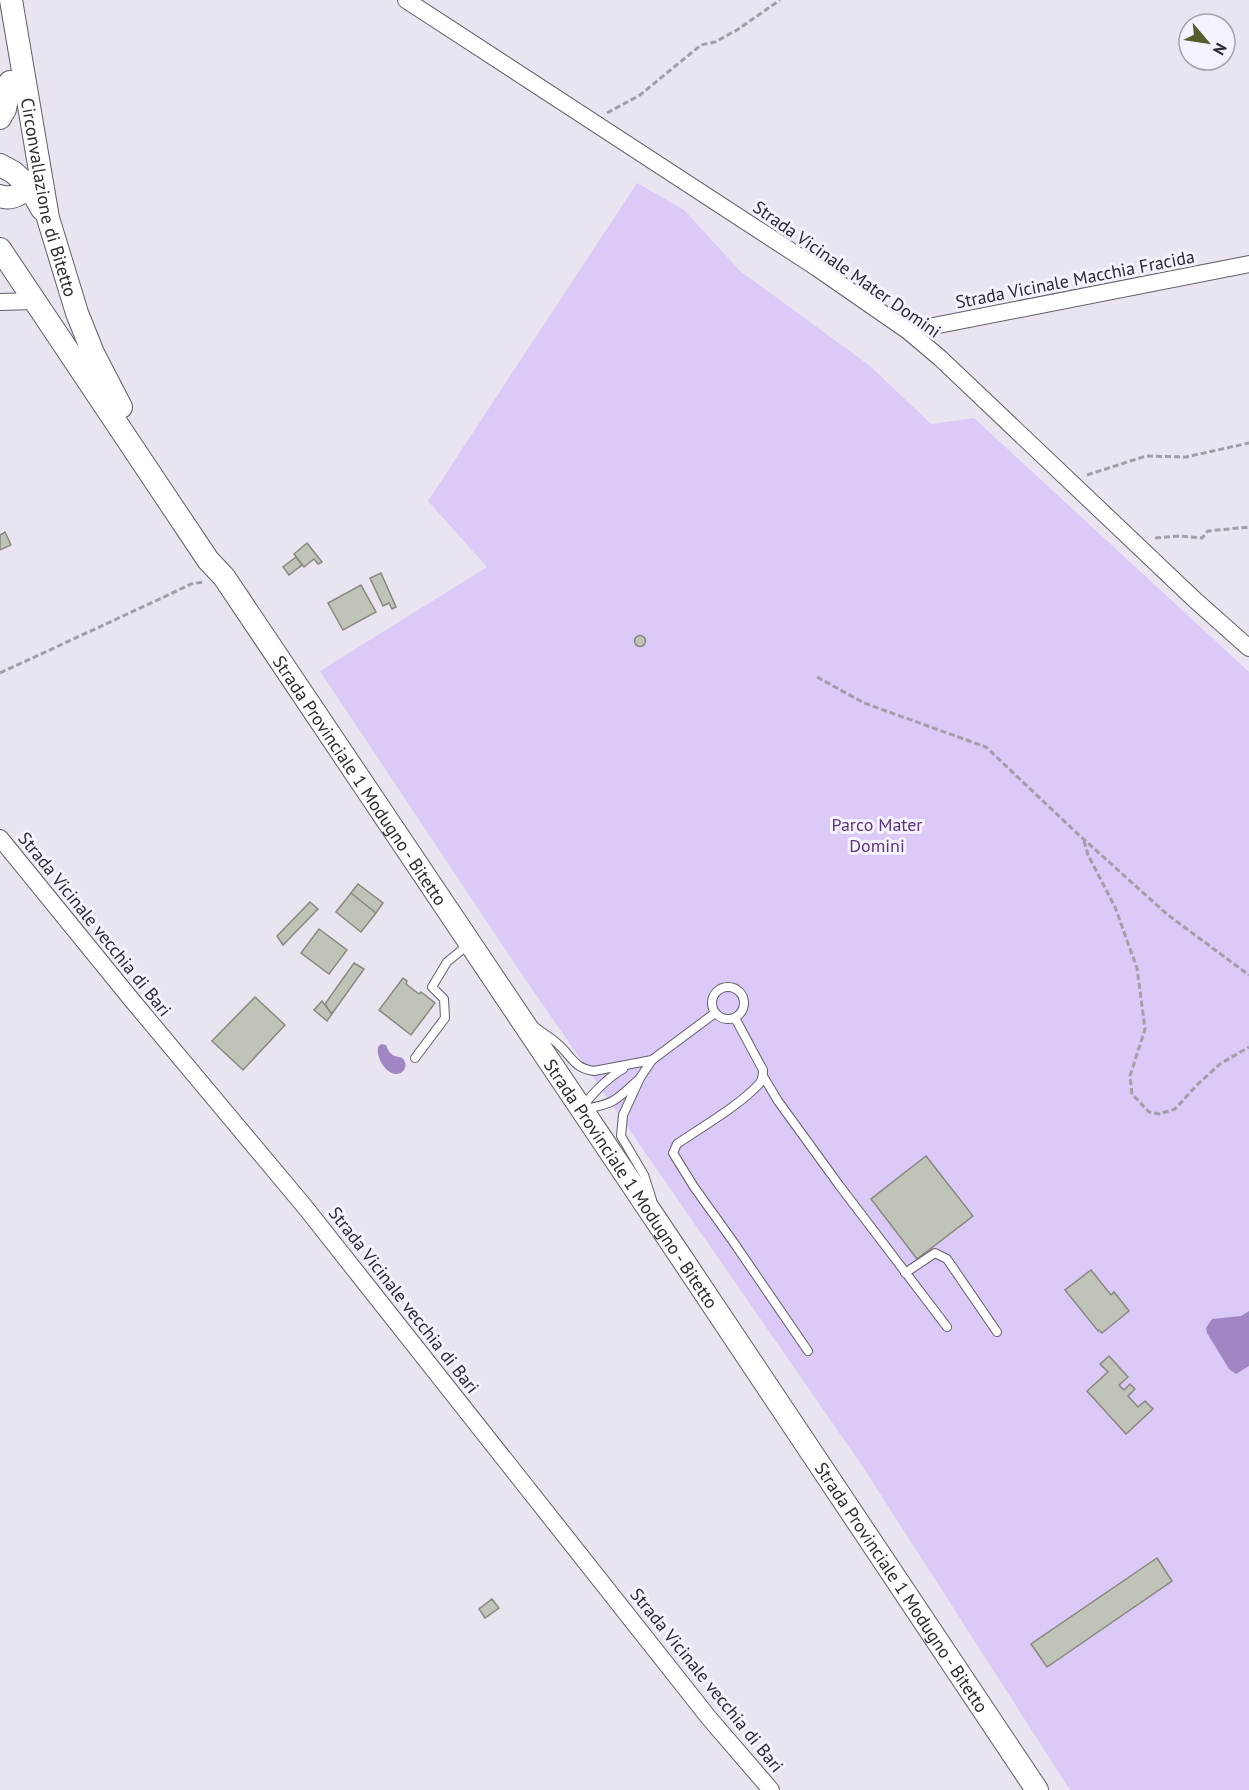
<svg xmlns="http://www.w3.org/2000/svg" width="1249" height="1790" font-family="'PT Sans',sans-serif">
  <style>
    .green { fill: #dbc9f7 }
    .water { fill: #a086c3 }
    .building { fill: #c0c3b7; stroke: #87897e; stroke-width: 1.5 }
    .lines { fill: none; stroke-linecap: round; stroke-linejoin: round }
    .service-casing { stroke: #615e67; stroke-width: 10 }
    .minor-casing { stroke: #615e67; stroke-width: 18 }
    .secondary-casing { stroke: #615e67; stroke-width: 24 }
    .path { stroke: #a19ea7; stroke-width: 3; stroke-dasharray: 6 3; stroke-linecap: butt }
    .service { stroke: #fff; stroke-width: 8 }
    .minor { stroke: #fff; stroke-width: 16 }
    .secondary { stroke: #fff; stroke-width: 22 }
    .labels { text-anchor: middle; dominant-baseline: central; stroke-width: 6; stroke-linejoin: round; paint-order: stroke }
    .street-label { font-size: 18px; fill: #2b2a2e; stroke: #f6f2fd }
    .park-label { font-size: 18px; fill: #593681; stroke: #f6f2fd }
  </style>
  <rect width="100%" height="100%" fill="#e9e4f0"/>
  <path class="green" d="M637 183 684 210 740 271 870 366 931 424 974 418 1249 672V1790H1070L863 1467 523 976 320 671 487 567 428 501Z"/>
  <path class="water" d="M381 1044 386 1045C388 1050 390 1054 395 1056 400 1058 401 1056 404 1060 408 1067 403 1075 395 1074 384 1072 376 1056 378 1047Z
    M1249 1311V1366L1236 1374 1229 1369 1207 1333 1206 1328 1212 1319 1241 1316Z"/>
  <path class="building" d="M5 532 11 545 0 550V535Z
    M307 543 322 562 318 564 314 559 304 567 294 554Z
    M296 557 302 565 289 575 283 567Z
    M381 573 396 607 392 609 389 603 383 606 370 578Z
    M361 585 376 612 343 630 328 603Z
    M634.5 641a5.5 5.5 0 1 1 11 0a5.5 5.5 0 1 1-11 0Z
    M358 884 383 903 376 913 351 893Z
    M351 893 376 913 361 932 336 912Z
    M310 902 318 909 283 945 277 936Z
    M319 929 347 950 329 974 301 953Z
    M354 963 364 969 334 1011 331 1013 325 1004Z
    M403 978 407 981 406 984 419 994 421 992 435 1003 411 1035 379 1010Z
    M255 997 285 1025 243 1070 212 1041Z
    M322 1001 331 1013 334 1011 327 1021 314 1010Z
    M926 1156 973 1216 917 1259 871 1199Z
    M1091 1270 1111 1295 1114 1292 1129 1311 1102 1333 1099 1330 1098 1331 1065 1290Z
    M1109 1356 1128 1377 1119 1385 1124 1390 1130 1384 1135 1389 1128 1396 1138 1407 1145 1401 1153 1409 1126 1434 1087 1391 1108 1372 1100 1364Z
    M1157 1558 1172 1581 1047 1667 1031 1644Z
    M492 1599 499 1608 485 1618 479 1609Z"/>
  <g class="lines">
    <defs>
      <path id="service" d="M712 1003a16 16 0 1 1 32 0a16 16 0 1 1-32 0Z
        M735 1018 763 1070C763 1075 763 1080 759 1084 740 1105 702 1127 677 1144L673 1153 694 1187 732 1240 808 1351
        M535 1027C543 1033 552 1038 559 1045 573 1058 574 1068 594 1071L652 1060
        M415 1058 445 1018 444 999 432 987 447 962 469 944
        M763 1076 778 1101 839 1185 947 1327
        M582 1107C594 1092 607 1078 623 1069
        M584 1109C614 1104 615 1101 637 1081
        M652 1200 644 1175 621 1136 623 1115 640 1078 652 1060 715 1013
        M905 1273 935 1253 947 1259 997 1332"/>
      <path id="minor" d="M406 0 817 268 908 331 940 358 1195 600 1249 648
        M0 302 34 301
        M908 331 1249 264
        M0 838 131 999 305 1207 709 1718 771 1790"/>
      <g id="secondary">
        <path id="s1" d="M11 0 48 218 77 313 93 353 121 407"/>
        <path d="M0 118 5 109 10 82"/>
        <path d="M0 165 13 172 29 186 42 209"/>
        <path d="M0 196C17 202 28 187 39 176"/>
        <path id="s2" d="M0 249 208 560 224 577C495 982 768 1384 1037 1790"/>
      </g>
    </defs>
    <use href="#service" class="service-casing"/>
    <use href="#minor" class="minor-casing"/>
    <use href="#secondary" class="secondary-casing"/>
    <path class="path" d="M607 113 640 95 701 45 715 42 737 30 780 0
      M1087 475 1146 456 1186 457 1249 443
      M1155 538 1179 536 1202 538 1208 531 1249 527
      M0 673 164 597 191 584 203 582
      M817 677 864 703 986 747 1080 836 1168 915 1249 975
      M1084 841 1088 855 1115 907 1137 968 1145 1029 1130 1076 1132 1094 1149 1112 1159 1114 1175 1109 1197 1085 1220 1064 1249 1047"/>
    <use href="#service" class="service"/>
    <use href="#minor" class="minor"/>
    <use href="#secondary" class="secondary"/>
  </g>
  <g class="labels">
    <g class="street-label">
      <text stroke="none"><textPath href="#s1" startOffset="201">Circonvallazione di Bitetto</textPath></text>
      <text transform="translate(847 269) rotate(35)">Strada Vicinale Mater Domini</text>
      <text transform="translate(1075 279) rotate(-11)">Strada Vicinale Macchia Fracida</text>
      <text stroke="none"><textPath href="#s2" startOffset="642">Strada Provinciale 1 Modugno - Bitetto</textPath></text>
      <text transform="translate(95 924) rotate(51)">Strada Vicinale vecchia di Bari</text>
      <text stroke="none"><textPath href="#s2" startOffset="1128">Strada Provinciale 1 Modugno - Bitetto</textPath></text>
      <text transform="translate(404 1300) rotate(52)">Strada Vicinale vecchia di Bari</text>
      <text stroke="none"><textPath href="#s2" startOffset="1614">Strada Provinciale 1 Modugno - Bitetto</textPath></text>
      <text transform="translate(707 1680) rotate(51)">Strada Vicinale vecchia di Bari</text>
    </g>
    <g class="park-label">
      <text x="877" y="824">Parco Mater<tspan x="877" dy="21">Domini</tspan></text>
    </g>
  </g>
  <g transform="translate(1207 42) rotate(119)"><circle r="28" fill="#f6f2fd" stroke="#a5a2aa" stroke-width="1.5"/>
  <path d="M0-4.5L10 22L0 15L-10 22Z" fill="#565d2c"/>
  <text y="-9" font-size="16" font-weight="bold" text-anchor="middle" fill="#2b2a2e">N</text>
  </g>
</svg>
